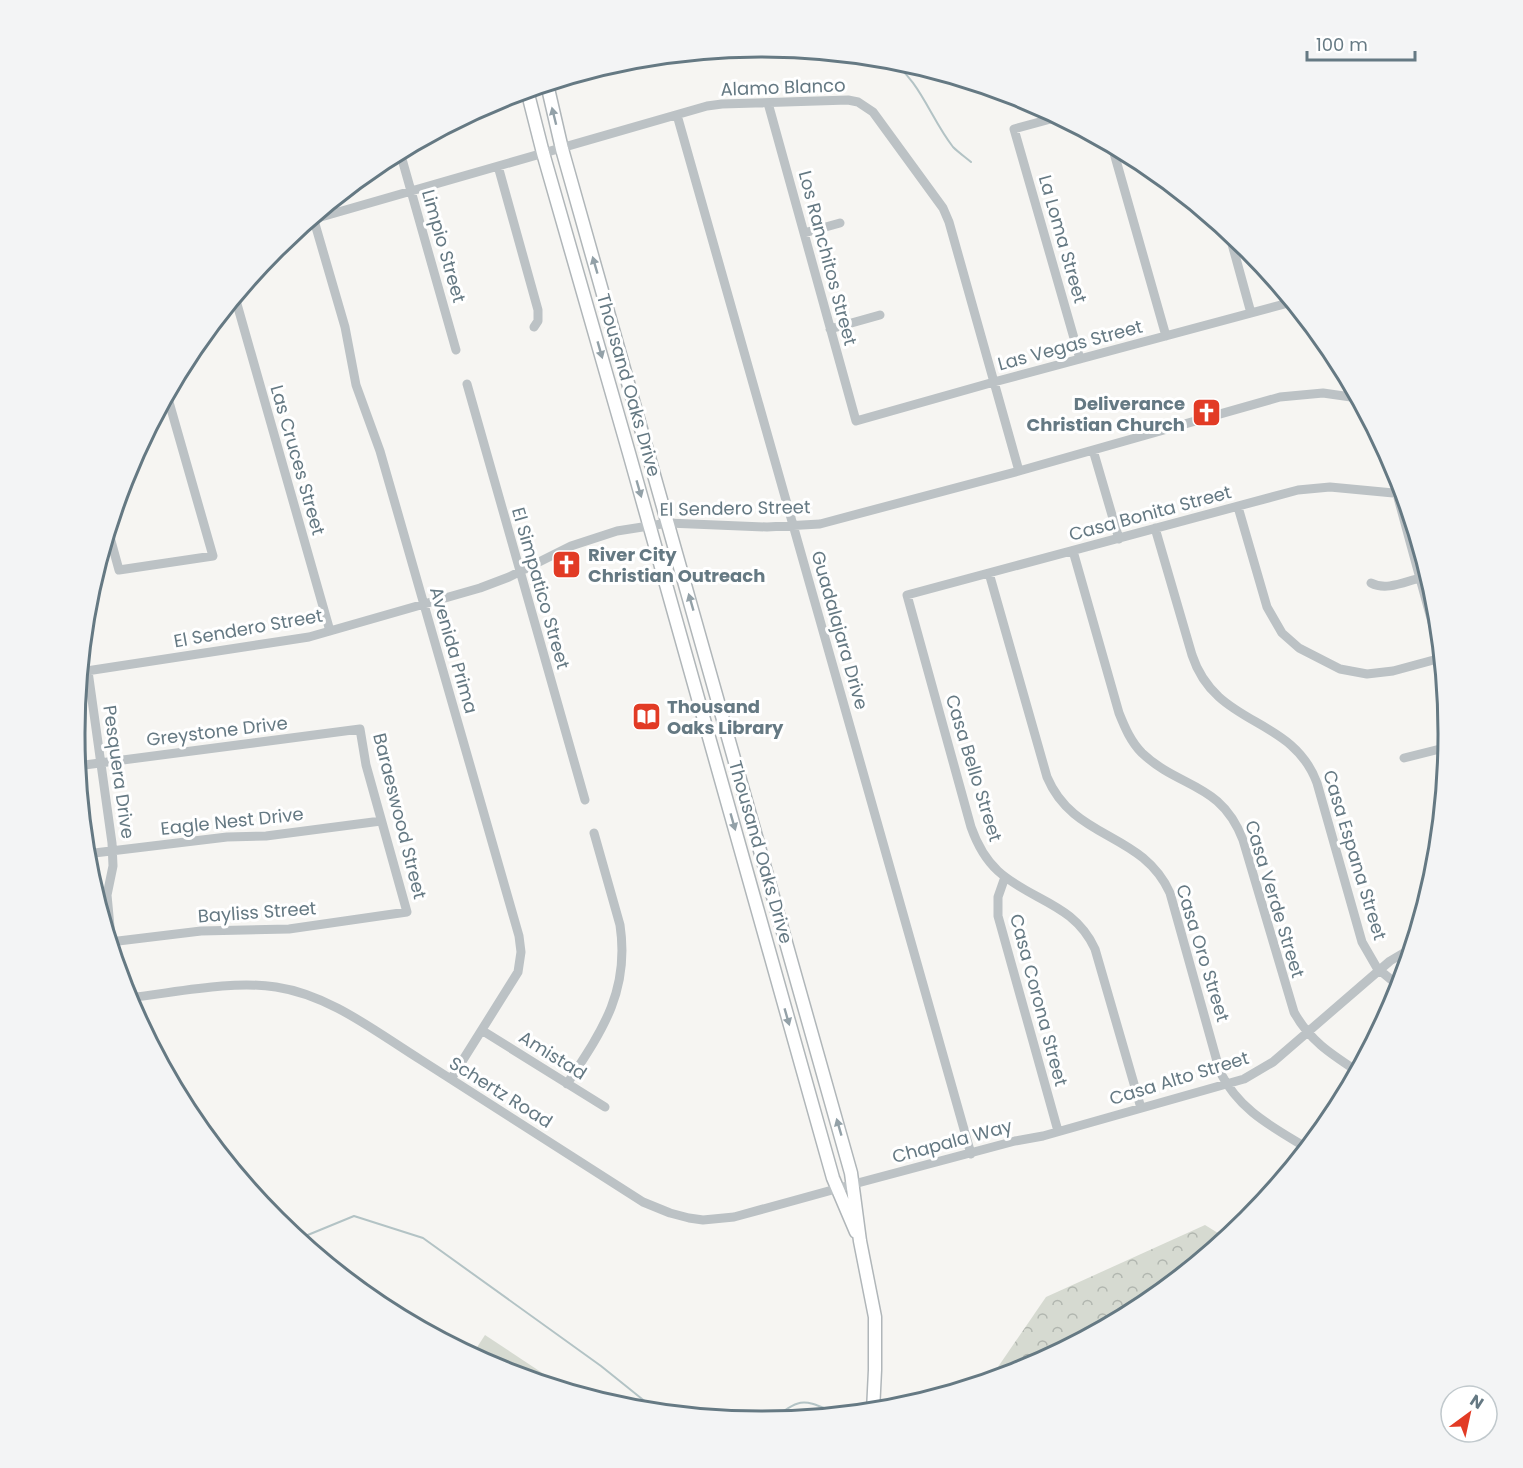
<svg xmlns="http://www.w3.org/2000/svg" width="1523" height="1468" font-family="Poppins,sans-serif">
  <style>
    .grass { fill: #d6dad1 }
    .forest { fill: url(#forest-crowns) }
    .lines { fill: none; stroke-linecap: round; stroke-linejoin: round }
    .stream { stroke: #b3c3c5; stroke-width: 2 }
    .major-casing { stroke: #b0b6b9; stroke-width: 15 }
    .minor { stroke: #bcc2c5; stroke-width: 9 }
    .major { stroke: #fff; stroke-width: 12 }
    .oneway { fill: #93a1a8 }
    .labels { text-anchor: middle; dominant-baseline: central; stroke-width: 6; stroke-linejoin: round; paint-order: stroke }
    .street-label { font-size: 18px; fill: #657983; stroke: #fff }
    .poi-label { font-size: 18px; font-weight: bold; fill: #657983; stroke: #fff; text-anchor: start }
    .rim { fill: none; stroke: #657983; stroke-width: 3 }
  </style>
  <defs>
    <pattern id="forest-crowns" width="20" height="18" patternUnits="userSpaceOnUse" patternTransform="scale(1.5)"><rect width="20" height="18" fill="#d6dad1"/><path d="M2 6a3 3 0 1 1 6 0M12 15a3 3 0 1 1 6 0" fill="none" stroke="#b1b6af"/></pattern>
  </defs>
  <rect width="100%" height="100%" fill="#f6f5f2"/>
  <path class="grass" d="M485 1335 568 1390 498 1369 472 1355Z"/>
  <path class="forest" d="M1205 1225 1226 1238 1143 1306 1024 1369 989 1380 1046 1297Z"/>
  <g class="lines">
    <path class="stream" d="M753 47 776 48
      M888 59C920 79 930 118 953 147 958 152 965 157 971 162
      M298 1239 354 1216 423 1238 601 1366 657 1411
      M770 1421C804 1396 801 1399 839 1414"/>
    <defs>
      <path id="major" d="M547 84 562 149 851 1173 860 1241 875 1317V1370L873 1411
        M527 90 543 153 629 453 833 1178 856 1232"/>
    </defs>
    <use href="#major" class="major-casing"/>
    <path class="minor" d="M768 103 856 421 994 382 1292 302
      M677 115 971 1154
      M1058 117 1014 129 1080 359
      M1112 146 1166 336
      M400 152 456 350
      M498 166 538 310V321L534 327
      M313 217 345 327 356 385 380 451 519 936 521 952 518 972 451 1079
      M314 219 707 106 722 104 848 100 858 102 873 112 943 208 949 222 1019 471
      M804 233 840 223
      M1229 233 1251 313
      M235 297 330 631
      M830 329 880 315
      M467 384 585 800
      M1093 450 1119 539
      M1397 494 1441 655
      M1238 507 1267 607 1282 633 1299 648 1340 669 1367 674 1393 671 1441 658
      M1155 528 1192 655C1216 728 1292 715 1317 783L1362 942 1377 968 1400 987
      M108 530 119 570 213 556 167 395
      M1073 551 1119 713C1125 728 1131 742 1142 753 1180 789 1221 782 1243 840L1294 1012C1309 1040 1331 1054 1357 1071
      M989 573 1047 777C1074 841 1142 831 1170 893L1220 1072C1240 1111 1271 1126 1307 1148
      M1371 583C1386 591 1404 582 1420 578
      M88 671 112 843 113 866 107 895 112 948
      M80 672 309 637 480 588 509 577 571 546 617 531 668 523 767 527 820 524 1019 471 1280 397 1323 393 1358 398
      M1404 758 1448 747
      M77 766 360 729 366 765 407 912 289 929 201 931 110 942
      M1433 846 1438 845
      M86 854 227 837 266 836 381 821
      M1005 877 998 897V916L1058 1131
      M127 998C174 993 230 980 276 987 330 995 376 1032 421 1060 495 1107 569 1154 643 1202L670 1213 689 1218 703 1220 734 1217 854 1184 1015 1141 1043 1136 1244 1079 1273 1062 1390 961 1412 948
      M483 1031 605 1107
      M567 1084C602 1031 630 991 620 925L594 833
      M1141 1108 1095 949C1074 903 1031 901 998 871 985 859 977 844 971 827L907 595 1298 490 1330 487 1404 494"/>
    <use href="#major" class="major"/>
  </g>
  <defs><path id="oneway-solid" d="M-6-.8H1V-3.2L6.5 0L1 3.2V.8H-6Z" transform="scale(1.5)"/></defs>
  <g class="oneway">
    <use href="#oneway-solid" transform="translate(554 116) rotate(-104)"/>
    <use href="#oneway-solid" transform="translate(595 265) rotate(-106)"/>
    <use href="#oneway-solid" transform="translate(600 350) rotate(74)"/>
    <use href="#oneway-solid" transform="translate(639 489) rotate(74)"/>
    <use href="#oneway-solid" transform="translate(691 602) rotate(-106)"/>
    <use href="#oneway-solid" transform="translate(733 822) rotate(74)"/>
    <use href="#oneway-solid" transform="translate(787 1017) rotate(74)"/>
    <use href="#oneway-solid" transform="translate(839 1127) rotate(-106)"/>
  </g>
  <defs>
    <symbol id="church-square" viewBox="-11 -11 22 22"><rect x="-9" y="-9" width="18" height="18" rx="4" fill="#e23b25" stroke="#fff"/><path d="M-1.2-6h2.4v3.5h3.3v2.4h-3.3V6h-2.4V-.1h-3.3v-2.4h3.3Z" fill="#fff"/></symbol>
    <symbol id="library-square" viewBox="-11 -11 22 22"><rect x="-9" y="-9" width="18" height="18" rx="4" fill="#e23b25" stroke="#fff"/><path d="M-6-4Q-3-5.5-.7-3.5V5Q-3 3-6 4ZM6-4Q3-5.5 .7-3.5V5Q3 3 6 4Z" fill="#fff"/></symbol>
  </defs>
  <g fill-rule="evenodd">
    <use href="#church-square" x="1190" y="396" width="33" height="33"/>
    <use href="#church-square" x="550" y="548" width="33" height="33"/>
    <use href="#library-square" x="630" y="700" width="33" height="33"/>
  </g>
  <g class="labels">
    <g class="street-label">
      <text transform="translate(783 87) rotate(-2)">Alamo Blanco</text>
      <text transform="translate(1063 239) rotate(74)">La Loma Street</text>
      <text transform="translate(444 246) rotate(74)">Limpio Street</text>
      <text transform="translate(828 258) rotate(75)">Los Ranchitos Street</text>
      <text transform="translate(1070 345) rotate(-15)">Las Vegas Street</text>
      <text transform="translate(629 385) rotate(74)">Thousand Oaks Drive</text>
      <text transform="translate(298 460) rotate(74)">Las Cruces Street</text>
      <text transform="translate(735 508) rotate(-1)">El Sendero Street</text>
      <text transform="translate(1150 513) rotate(-15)">Casa Bonita Street</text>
      <text transform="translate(541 588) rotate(74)">El Simpatico Street</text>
      <text transform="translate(248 628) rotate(-10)">El Sendero Street</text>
      <text transform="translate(840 630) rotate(74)">Guadalajara Drive</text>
      <text transform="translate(454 650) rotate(74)">Avenida Prima</text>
      <text transform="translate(217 731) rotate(-7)">Greystone Drive</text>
      <text transform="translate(974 768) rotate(73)">Casa Bello Street</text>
      <text transform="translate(119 772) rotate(82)">Pesquera Drive</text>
      <text transform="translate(400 816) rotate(76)">Baraeswood Street</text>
      <text transform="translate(232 821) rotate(-6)">Eagle Nest Drive</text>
      <text transform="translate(761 852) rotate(74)">Thousand Oaks Drive</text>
      <text transform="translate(1355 855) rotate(73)">Casa Espana Street</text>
      <text transform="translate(1275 899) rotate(73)">Casa Verde Street</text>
      <text transform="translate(257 912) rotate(-4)">Bayliss Street</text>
      <text transform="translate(1203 953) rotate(73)">Casa Oro Street</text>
      <text transform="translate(1039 1000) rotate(75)">Casa Corona Street</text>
      <text transform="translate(553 1055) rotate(32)">Amistad</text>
      <text transform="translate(1179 1078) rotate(-17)">Casa Alto Street</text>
      <text transform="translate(501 1092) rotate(32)">Schertz Road</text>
      <text transform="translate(952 1141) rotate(-15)">Chapala Way</text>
    </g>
    <g class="poi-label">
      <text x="1185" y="403" text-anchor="end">Deliverance<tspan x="1185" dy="21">Christian Church</tspan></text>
      <text x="588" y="554">River City<tspan x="588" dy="21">Christian Outreach</tspan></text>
      <text x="667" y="706">Thousand<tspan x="667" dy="21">Oaks Library</tspan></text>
    </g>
  </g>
  <path d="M0 0H1523V1468H0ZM761 57H762A676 676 0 0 1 1438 733V735A676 676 0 0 1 762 1411H761A676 676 0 0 1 85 735V733A676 676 0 0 1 761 57Z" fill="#f3f4f5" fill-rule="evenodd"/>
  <path class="rim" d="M761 57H762A676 676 0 0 1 1438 733V735A676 676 0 0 1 762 1411H761A676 676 0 0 1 85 735V733A676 676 0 0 1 761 57Z"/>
  <g transform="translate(1469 1414) rotate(33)"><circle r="28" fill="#ffffff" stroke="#c1c9cd" stroke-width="1.5"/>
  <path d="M0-4.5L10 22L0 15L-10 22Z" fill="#e23b25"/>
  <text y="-9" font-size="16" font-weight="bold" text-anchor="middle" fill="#657983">N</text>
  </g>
  <path d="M1307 51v9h108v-9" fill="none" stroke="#657983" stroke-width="3"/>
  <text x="1316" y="51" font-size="18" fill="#657983" stroke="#ffffff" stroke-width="4.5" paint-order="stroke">100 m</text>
</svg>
